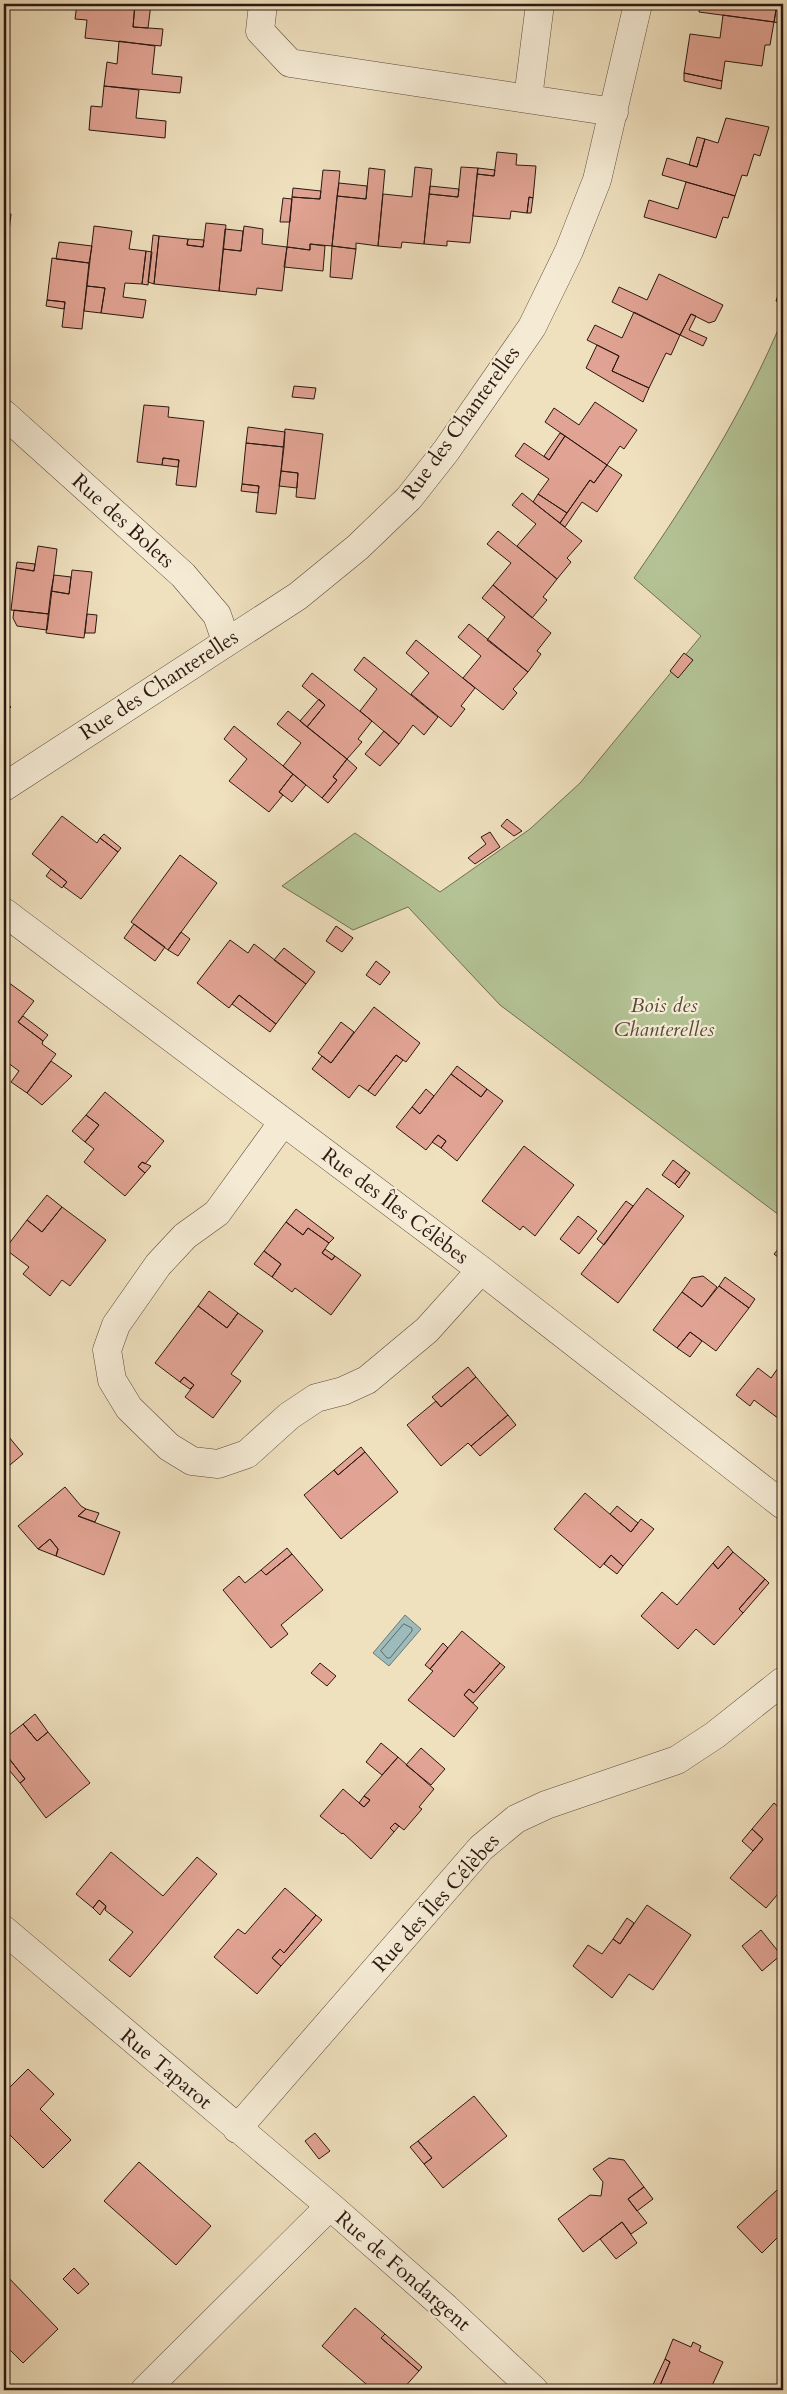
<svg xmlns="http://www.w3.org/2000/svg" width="787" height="2394" font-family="Cardo,serif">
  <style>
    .green { fill: #b4c395; stroke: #706e53 }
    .water { fill: #9cbbba; stroke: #6f7a76 }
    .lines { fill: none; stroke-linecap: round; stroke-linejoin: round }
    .shore { stroke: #646a66; stroke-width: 1 }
    .building { fill: #e1a393; stroke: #2b1811 }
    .street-casing { stroke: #5c4a3c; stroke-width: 29 }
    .street { stroke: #f5ebd5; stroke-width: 28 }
    .labels { text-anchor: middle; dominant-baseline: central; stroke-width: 4.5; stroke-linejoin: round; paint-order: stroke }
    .street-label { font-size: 21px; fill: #2b1811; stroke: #f5ebd5 }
    .park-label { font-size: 21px; font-style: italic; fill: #544b39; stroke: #f5ebd5 }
  </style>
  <rect width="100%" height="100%" fill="#efe0be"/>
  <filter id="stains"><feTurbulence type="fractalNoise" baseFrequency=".004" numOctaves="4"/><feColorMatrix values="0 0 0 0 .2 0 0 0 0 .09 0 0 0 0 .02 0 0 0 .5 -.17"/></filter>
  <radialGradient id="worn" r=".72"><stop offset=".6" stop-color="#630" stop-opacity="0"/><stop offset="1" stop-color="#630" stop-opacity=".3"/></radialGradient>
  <path class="green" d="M783 318V1218L500 1005 408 907 353 930 282 886 355 833 440 892 530 829 580 783 701 636 634 578C691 496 745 410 783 318Z"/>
  <path class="water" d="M405 1615 421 1629 389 1666 373 1653Z"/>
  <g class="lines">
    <path class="shore" d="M404 1624 412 1628V1631L390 1658H387L381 1651Z"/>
  </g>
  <path class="building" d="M77 4H135L133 27 163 29 161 46 85 38 87 20 75 19Z
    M135 4H151L148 28 133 27Z
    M700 4H777L774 22 699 12Z
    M777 4H783V24L774 22Z
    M723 15 774 22 770 45H765L762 66 725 61 722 81 684 73 690 34 720 38Z
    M119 41 155 46 152 74 182 77 180 93 104 86 107 62 117 64Z
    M684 73 722 81 721 89 684 81Z
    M104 86 139 90 136 118 166 121 165 138 89 130 91 106 102 107Z
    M726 118 769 127 760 156 754 154 747 176 742 175 735 196 662 175 667 158 697 167 705 139 718 143Z
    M697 137 705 139 697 167 689 165Z
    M497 152 517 154 516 165 536 166 533 198 529 197 527 213 511 211 510 219 473 216 477 174 494 176Z
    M415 167 432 169 424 244 402 242 401 248 378 246 383 194 412 197Z
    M461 167 478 168 470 243 447 241V246L424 244 429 194 458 197Z
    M369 168 385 170 378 246 356 243V249L332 246 337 196 366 199Z
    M478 168 495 170 494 176 477 174Z
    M323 170 340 171 332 246 310 244V250L287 247 292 197 320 199Z
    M686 182 735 196 728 218 723 217 716 238 644 217 649 200 678 209Z
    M339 183 367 186 366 199 337 196Z
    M430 186 459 189 458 197 429 194Z
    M293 188 321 191 320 199 292 197Z
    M529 197 533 198 531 213H527Z
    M283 198 292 199 290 222H280Z
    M4 213 11 214 4 274Z
    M206 223 226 225 219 291 154 284 159 236 188 239 187 245 203 247Z
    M94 226 132 231 129 249 146 251 142 284 125 283 123 297 146 300 143 318 101 313 105 288 87 286Z
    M244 226 263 229 262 244 287 247 282 291 257 288 256 295 219 291 223 249 241 251Z
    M225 229 243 231 241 251 223 249Z
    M153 235 159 236 154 284 148 282Z
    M188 239 204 240 203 247 187 245Z
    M59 242 92 246 89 263 56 259Z
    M310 244 325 246 323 271 284 267 287 247 310 250Z
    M332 246 356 249 352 279 330 277Z
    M146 251 152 252 148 285 142 284Z
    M52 258 89 263 82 329 62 327 65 302 47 300Z
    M659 274 723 305 715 321 709 323 691 314 680 335 612 302 619 287 647 300Z
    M87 286 105 288 101 313 84 311Z
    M780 289 783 290V304L776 301Z
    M47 300 65 302 64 309 46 306Z
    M634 312 680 335 671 355 666 353 649 388 612 371 619 356 587 340 595 325 622 338Z
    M691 314 696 316 689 330 707 338 703 346 680 335Z
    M597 345 619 356 612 371 649 388 643 402 586 368Z
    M294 386 316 388 314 399 292 397Z
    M595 402 637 430 624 449 620 446 607 465 545 422 554 408 579 425Z
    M144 405 169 407 168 417 204 421 196 487 176 485 179 460 163 458 162 465 137 462Z
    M248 427 285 432 284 447 246 443Z
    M285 429 323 434 315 499 296 497 298 473 281 471Z
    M560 433 565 436 549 460 544 456Z
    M565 436 607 465 594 483 590 480 567 513 538 494 549 479 515 456 524 443 549 460Z
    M246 443 284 447 276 514 256 512 259 486 242 484Z
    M163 458 179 460 178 467 162 465Z
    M607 465 622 475 597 512 582 502 565 527 560 523 590 480 594 483Z
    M281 471 298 473 297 488 279 486Z
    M242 484 259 486 258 493 241 491Z
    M522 493 582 541 567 558 571 562 557 579 517 546 536 524 512 505Z
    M538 494 567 513 560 523 533 502Z
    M498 531 557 579 543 597 547 600 532 618 493 585 511 563 487 544Z
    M38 546 57 549 49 614 11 610 16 568 34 571Z
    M17 562 35 564 34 571 16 568Z
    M72 570 92 572 84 638 46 633 51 591 69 594Z
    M54 575 71 577 69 594 51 591Z
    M493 585 551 633 537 651 541 654 528 672 487 640 505 617 482 598Z
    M14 610 49 614 47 630 17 626 13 618Z
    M87 614 97 615 95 633H85Z
    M469 624 528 672 513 689 517 693 503 710 463 678 481 656 458 637Z
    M416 640 475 688 461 706 465 709 451 727 411 694 429 673 406 653Z
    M684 653 693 660 678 678 670 671Z
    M364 657 438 717 424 735 413 725 399 744 360 711 377 689 354 670Z
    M312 673 372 721 358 739 362 742 347 759 307 727 325 705 302 686Z
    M319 699 325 705 307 727 300 721Z
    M4 700 11 707 4 714Z
    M288 711 347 759 333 777 337 780 322 798 283 766 301 743 277 724Z
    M234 726 293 774 279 792 283 795 269 812 229 781 247 759 224 739Z
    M384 731 399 744 380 766 365 754Z
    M347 759 357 768 328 803 322 798 337 780 333 777Z
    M293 774 306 785 292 802 279 792Z
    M62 816 97 843 100 838 118 852 81 899 63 886 67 882 32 854Z
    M507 819 522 831 514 836 501 826Z
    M490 832 500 847 475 864 468 858 486 844 481 837Z
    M104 834 121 848 118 852 100 838Z
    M180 855 217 883 168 950 131 922Z
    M51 869 67 882 62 888 46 876Z
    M134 924 165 947 155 961 124 938Z
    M336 926 353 938 342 952 326 941Z
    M181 932 190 939 178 956 168 950Z
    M230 940 248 953 254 944 306 984 276 1024 239 995 229 1008 197 983Z
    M284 948 315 972 306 984 274 960Z
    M376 961 390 972 380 985 366 975Z
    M5 980 34 1001 18 1022 43 1041 42 1044 56 1054 27 1093 11 1082 19 1071 4 1060Z
    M239 995 276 1024 270 1032 232 1004Z
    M374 1007 420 1043 406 1062 396 1055 368 1091 359 1085 349 1098 312 1069 322 1056 331 1063Z
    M23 1016 48 1035 43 1041 18 1022Z
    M341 1022 354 1032 331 1063 318 1053Z
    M396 1055 403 1060 375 1096 368 1091Z
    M51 1061 72 1076 42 1105 27 1093Z
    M457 1066 487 1089 481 1097 451 1074Z
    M451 1074 481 1097 487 1089 503 1101 457 1161 441 1148 446 1141 438 1135 426 1150 396 1127 412 1107 420 1114Z
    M426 1089 434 1096 420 1114 412 1107Z
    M105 1092 164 1141 145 1164 142 1162 138 1167 145 1173 125 1196 84 1162 94 1149 85 1142 99 1125 86 1115Z
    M86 1115 99 1125 85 1142 72 1131Z
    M438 1135 446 1141 441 1148 432 1142Z
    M524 1146 574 1185 535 1236 523 1226 520 1230 482 1201Z
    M673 1160 686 1170 675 1184 662 1175Z
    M142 1162 151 1166 145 1173 138 1167Z
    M686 1170 690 1173 679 1188 675 1184Z
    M647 1188 684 1216 618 1303 581 1274Z
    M47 1195 62 1207 42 1232 27 1220Z
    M626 1201 633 1206 604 1245 597 1239Z
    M62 1207 106 1240 70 1286 62 1280 50 1296 23 1274 29 1267 5 1249 27 1220 42 1232Z
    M296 1209 334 1238 329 1243 308 1228 303 1235 286 1222Z
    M578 1216 597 1231 579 1254 560 1239Z
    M286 1222 303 1235 308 1228 329 1243 322 1253 332 1260 335 1256 361 1275 331 1315 295 1288 292 1292 272 1277 281 1264 264 1251Z
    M781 1246 783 1247V1261L774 1254Z
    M325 1249 335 1256 332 1260 322 1253Z
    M264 1251 281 1264 272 1277 254 1264Z
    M703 1276 717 1287 702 1307 682 1292 692 1278Z
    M725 1277 755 1299 749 1308 719 1286Z
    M719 1286 749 1308 716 1351 690 1332 677 1348 653 1330 682 1292 702 1307Z
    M209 1291 238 1313 227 1328 198 1306Z
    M198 1306 227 1328 238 1313 263 1331 231 1374 241 1381 213 1418 185 1397 194 1385 184 1377 180 1382 155 1363Z
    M690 1332 702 1341 690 1357 677 1348Z
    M783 1361V1422L754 1400 750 1406 736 1395 758 1368 771 1378Z
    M468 1367 476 1377 441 1407 432 1397Z
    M184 1377 194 1385 190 1389 180 1382Z
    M476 1377 508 1415 471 1446 468 1443 441 1466 407 1425 436 1401 441 1407Z
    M508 1415 516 1425 480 1456 471 1446Z
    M4 1431 23 1454 4 1470Z
    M361 1447 365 1452 338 1475 334 1470Z
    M365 1452 398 1492 341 1539 304 1495 334 1470 338 1475Z
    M65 1487 81 1506 86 1509 78 1516 120 1532 104 1575 56 1556 58 1549 50 1539 38 1549 18 1526Z
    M585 1493 631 1532 641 1519 654 1529 623 1566 611 1555 600 1568 554 1529Z
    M617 1506 638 1523 631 1532 610 1514Z
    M86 1509 99 1513 95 1522 78 1516Z
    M50 1539 58 1549 56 1556 38 1549Z
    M728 1546 733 1552 718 1569 713 1563Z
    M287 1548 292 1554 266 1575 261 1570Z
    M733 1552 765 1579 739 1609 743 1613 714 1645 696 1629 678 1649 641 1616 662 1592 677 1605 713 1563 718 1569Z
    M292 1554 323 1590 281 1625 288 1634 271 1648 223 1590 239 1576 245 1583 261 1570 266 1575Z
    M611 1555 623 1566 617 1574 604 1564Z
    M765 1579 769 1583 743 1613 739 1609Z
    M462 1631 500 1663 474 1693 469 1689 464 1695 478 1708 454 1737 408 1700 433 1671 430 1669Z
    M443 1643 448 1648 430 1669 425 1665Z
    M320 1663 336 1676 327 1686 311 1673Z
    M500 1663 505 1667 473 1703 464 1695 469 1689 474 1693Z
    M35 1714 48 1732 37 1741 23 1724Z
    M23 1724 37 1741 48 1732 90 1783 46 1818 20 1783 25 1779 4 1752V1739Z
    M381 1743 398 1757 382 1775 366 1762Z
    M421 1748 445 1769 431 1785 406 1765Z
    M4 1752 25 1779 20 1783 4 1764Z
    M398 1757 434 1789 419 1807 422 1809 404 1830 395 1823 390 1828 394 1832 371 1859 343 1833 342 1834 320 1816 343 1789 364 1807 370 1800 364 1796Z
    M364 1796 370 1800 364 1807 359 1803Z
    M774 1803 783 1811V1888L766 1908 730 1878 763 1839 752 1829Z
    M395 1823 399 1826 394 1832 390 1828Z
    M752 1829 763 1839 753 1851 742 1841Z
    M111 1852 163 1896 197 1857 217 1874 130 1977 109 1960 133 1932 105 1910 106 1906 99 1900 93 1908 76 1894Z
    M285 1888 316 1915 284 1953 280 1949 272 1958 281 1966 257 1994 214 1957 238 1929 245 1934Z
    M99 1900 106 1906 100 1915 93 1908Z
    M647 1905 691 1935 653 1990 629 1974 612 1998 573 1966 588 1945 602 1954 613 1939 620 1944Z
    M316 1915 322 1920 281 1966 272 1958 280 1949 284 1953Z
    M627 1918 634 1923 620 1944 613 1939Z
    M761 1930 781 1955 762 1971 742 1946Z
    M28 2069 54 2094 40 2109 71 2140 43 2168 4 2129V2093Z
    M474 2096 507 2136 443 2188 424 2164 432 2158 418 2141Z
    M315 2133 330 2151 319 2159 305 2141Z
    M418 2141 432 2158 424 2164 410 2147Z
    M609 2158 624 2160 644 2187 628 2199 647 2223 631 2234 622 2222 583 2252 558 2219 590 2195 601 2196 603 2182 593 2169Z
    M139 2162 211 2226 176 2265 104 2201Z
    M644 2187 653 2199 637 2211 628 2199Z
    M777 2190 783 2196V2232L762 2253 737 2227Z
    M622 2222 637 2243 616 2259 600 2239Z
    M74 2268 89 2284 78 2294 63 2279Z
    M4 2273 58 2329 23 2363 4 2344Z
    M355 2308 385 2334 381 2338 419 2371 402 2390H373L322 2346Z
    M385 2334 422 2367 419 2371 381 2338Z
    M673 2339 691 2347 693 2342 701 2346 699 2351 723 2362 710 2390H658L670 2362 665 2359Z
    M665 2359 670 2362 658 2390H654L651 2389Z"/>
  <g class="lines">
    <defs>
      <path id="street" d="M263 4 260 31 290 63 614 112
        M528 98 540 4
        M4 414 183 575 217 615 226 641
        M4 787 298 596 358 547 409 498 446 451 532 327 569 251 597 180 638 4
        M4 912 481 1270 783 1505
        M283 1122 217 1213 185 1236 158 1265 116 1325 107 1350 112 1380 129 1408 169 1447 192 1461 218 1464 247 1454 289 1416 316 1398 343 1391 367 1380 427 1330 481 1270
        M4 1930 330 2206 446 2308 534 2390
        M237 2129 481 1848 516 1819 546 1805 677 1760 715 1735 783 1681
        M145 2390 330 2206"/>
    </defs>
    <use href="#street" class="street-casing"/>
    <use href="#street" class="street"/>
  </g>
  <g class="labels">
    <g class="street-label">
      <text transform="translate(461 423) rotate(-54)">Rue des Chanterelles</text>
      <text transform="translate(123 521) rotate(42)">Rue des Bolets</text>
      <text transform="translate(159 685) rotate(-33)">Rue des Chanterelles</text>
      <text transform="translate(395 1206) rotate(37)">Rue des Îles Célèbes</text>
      <text transform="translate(436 1903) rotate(-48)">Rue des Îles Célèbes</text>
      <text transform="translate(166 2069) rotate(40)">Rue Taparot</text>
      <text transform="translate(403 2271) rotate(41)">Rue de Fondargent</text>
    </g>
    <g class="park-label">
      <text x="664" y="1005">Bois des<tspan x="664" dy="24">Chanterelles</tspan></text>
    </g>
  </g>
  <rect width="787" height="2394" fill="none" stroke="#efe0be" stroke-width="20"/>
  <rect x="5" y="5" width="777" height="2384" fill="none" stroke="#2b1811" stroke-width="2.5"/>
  <rect x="10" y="10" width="767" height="2374" fill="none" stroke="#2b1811"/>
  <rect width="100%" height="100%" filter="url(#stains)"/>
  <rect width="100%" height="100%" fill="url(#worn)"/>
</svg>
